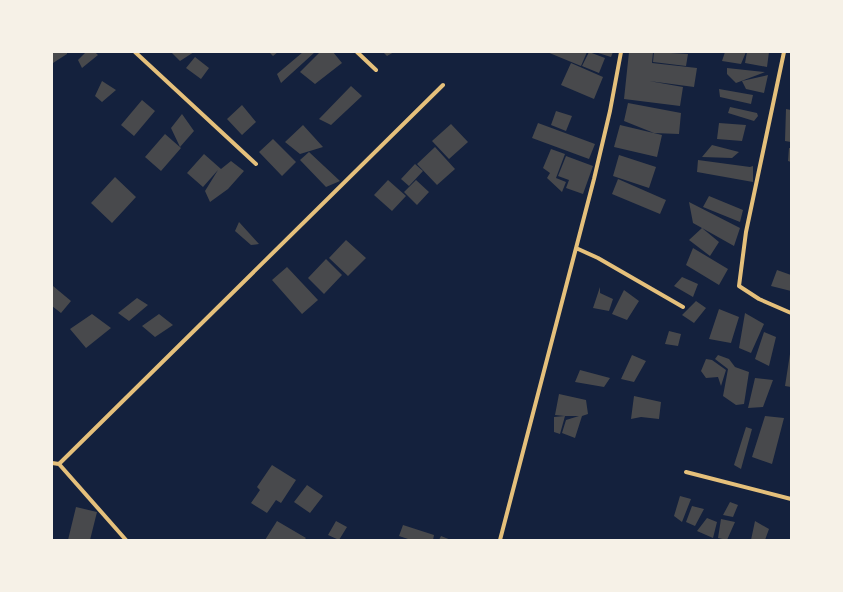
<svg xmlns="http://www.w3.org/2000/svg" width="843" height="592" font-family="Lato,sans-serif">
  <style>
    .building { fill: #48494c }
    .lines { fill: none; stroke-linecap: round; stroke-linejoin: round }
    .minor { stroke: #e5c07b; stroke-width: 4 }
  </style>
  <rect width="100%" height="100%" fill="#14213d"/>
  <path class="building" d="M52 52H67V54L53 63Z
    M86 52H95L98 55 82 68 78 60Z
    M171 52H194L180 61Z
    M269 52H278L273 56Z
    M303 52H315L281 83 277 74Z
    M320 52H333L342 63 315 84 300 72Z
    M383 52H394L387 56Z
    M547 52H587L581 66Z
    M589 52 605 58 599 73 582 66Z
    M595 52H613L611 57Z
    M629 52H653L652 63 697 68 694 87 649 81 683 87 680 106 624 99Z
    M654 52 688 54 686 66 653 62Z
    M725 52H746L741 64 722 61Z
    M747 52H769L767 67 745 63Z
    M195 57 209 68 201 79 186 68Z
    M571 63 603 77 594 99 561 85Z
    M727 68 765 72 736 83 727 74Z
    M768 75 764 93 746 89 742 81Z
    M102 81 116 90 102 102 95 96Z
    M351 86 362 96 331 125 319 119Z
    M719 89 753 95 751 104 720 97Z
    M142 100 155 111 134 136 121 125Z
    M628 103 681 113 679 134 654 133 624 121Z
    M242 105 256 122 242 135 227 119Z
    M730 107 757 113 758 116 754 121 728 113Z
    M786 109 791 110V142L785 141Z
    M556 111 572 116 566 131 551 125Z
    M182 114 194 131 180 147 171 128Z
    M538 123 595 144 589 159 532 138Z
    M719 123 746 125 742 141 717 139Z
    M451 124 468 142 449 159 432 141Z
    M303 125 323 147 300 154 285 142Z
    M620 125 662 135 657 157 614 147Z
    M165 134 181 148 161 171 145 157Z
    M273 139 296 162 282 176 259 152Z
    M712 145 739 152 732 158 702 157Z
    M435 147 455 169 437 185 417 164Z
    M789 148H791V162L788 161Z
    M551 149 565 154 556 178 566 182 562 192 547 178 550 173 543 168Z
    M309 152 340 181 326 187 300 160Z
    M204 154 221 169 231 161 244 171 228 189 210 202 205 191 218 170 203 187 187 173Z
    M619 155 656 167 649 188 613 176Z
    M566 156 593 166 583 194 566 188 569 180 558 176Z
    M698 160 750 167 753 166V182L697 172Z
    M415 164 423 171 409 186 401 179Z
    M115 177 136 197 112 223 91 203Z
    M618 179 666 200 660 214 612 194Z
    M388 180 406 196 392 211 374 195Z
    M416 180 429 192 417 205 404 192Z
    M709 196 743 210 740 222 703 207Z
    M689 202 740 228 734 246 702 228 719 242 710 256 689 240 702 228 693 223Z
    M239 222 259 244 251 245 235 231Z
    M346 240 366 258 348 276 329 258Z
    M693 248 728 269 719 285 686 265Z
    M326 259 342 275 324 294 308 278Z
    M287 267 318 300 302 314 272 280Z
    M777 270 791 275V291L771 286Z
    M682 277 698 284 693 297 674 286Z
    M53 286 71 301 61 313 52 306Z
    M600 287V293L613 299 609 311 593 308Z
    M624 290 639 301 627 320 612 314Z
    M137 298 148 305 129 321 118 313Z
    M696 301 706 308 694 323 682 315Z
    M719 309 739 317 731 343 709 339Z
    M745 313 764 324 751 353 739 348Z
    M92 314 111 328 86 348 70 329Z
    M159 314 173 325 155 337 142 326Z
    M669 331 681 334 678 346 665 344Z
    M764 332 776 337 769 366 755 359Z
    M790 354H791V387L785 386Z
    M632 355 646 361 634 382 621 379Z
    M718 355 729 359 735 367 749 372 744 404 736 405 723 396 728 369 715 359Z
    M706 359 712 360 726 370 721 386 718 377 706 378 701 371Z
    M580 370 610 378 604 387 575 382Z
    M755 378 773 380 763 407 748 408Z
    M559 394 586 400 588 414 582 416 575 438 562 433 566 420 579 416H565L560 434 554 432V417L565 416 555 415Z
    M634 396 661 402 659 419 641 417 631 419Z
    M765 416 784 418 772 464 752 457Z
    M746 427 752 429 741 469 734 465Z
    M272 465 296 480 281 503 276 500 267 513 251 503 260 490 257 487Z
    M307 485 323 496 310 513 294 502Z
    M680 496 691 499 682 522 674 516Z
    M730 502 738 505 733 517 723 515Z
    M692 506 704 509 695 526 686 522Z
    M76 507 97 512 90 540H68Z
    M707 518 717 522 713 538 697 531Z
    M721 519 735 522 727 540 718 538Z
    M277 521 306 538 304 540H265Z
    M336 521 347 527 339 540 328 535Z
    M755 521 769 529 765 540H751Z
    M403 525 434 535 433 540H411L399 536Z
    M441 536 451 540H439Z"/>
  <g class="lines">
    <path class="minor" d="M135 52 256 164
      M357 52 376 70
      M784 52 746 232 739 286 759 299 791 313
      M576 248 598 258 683 307
      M52 463 59 464 126 540
      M59 464 443 85
      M686 472 791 499
      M500 540 594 179 610 111 621 52"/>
  </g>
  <rect width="843" height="592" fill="none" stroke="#f6f1e7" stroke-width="106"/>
</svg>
